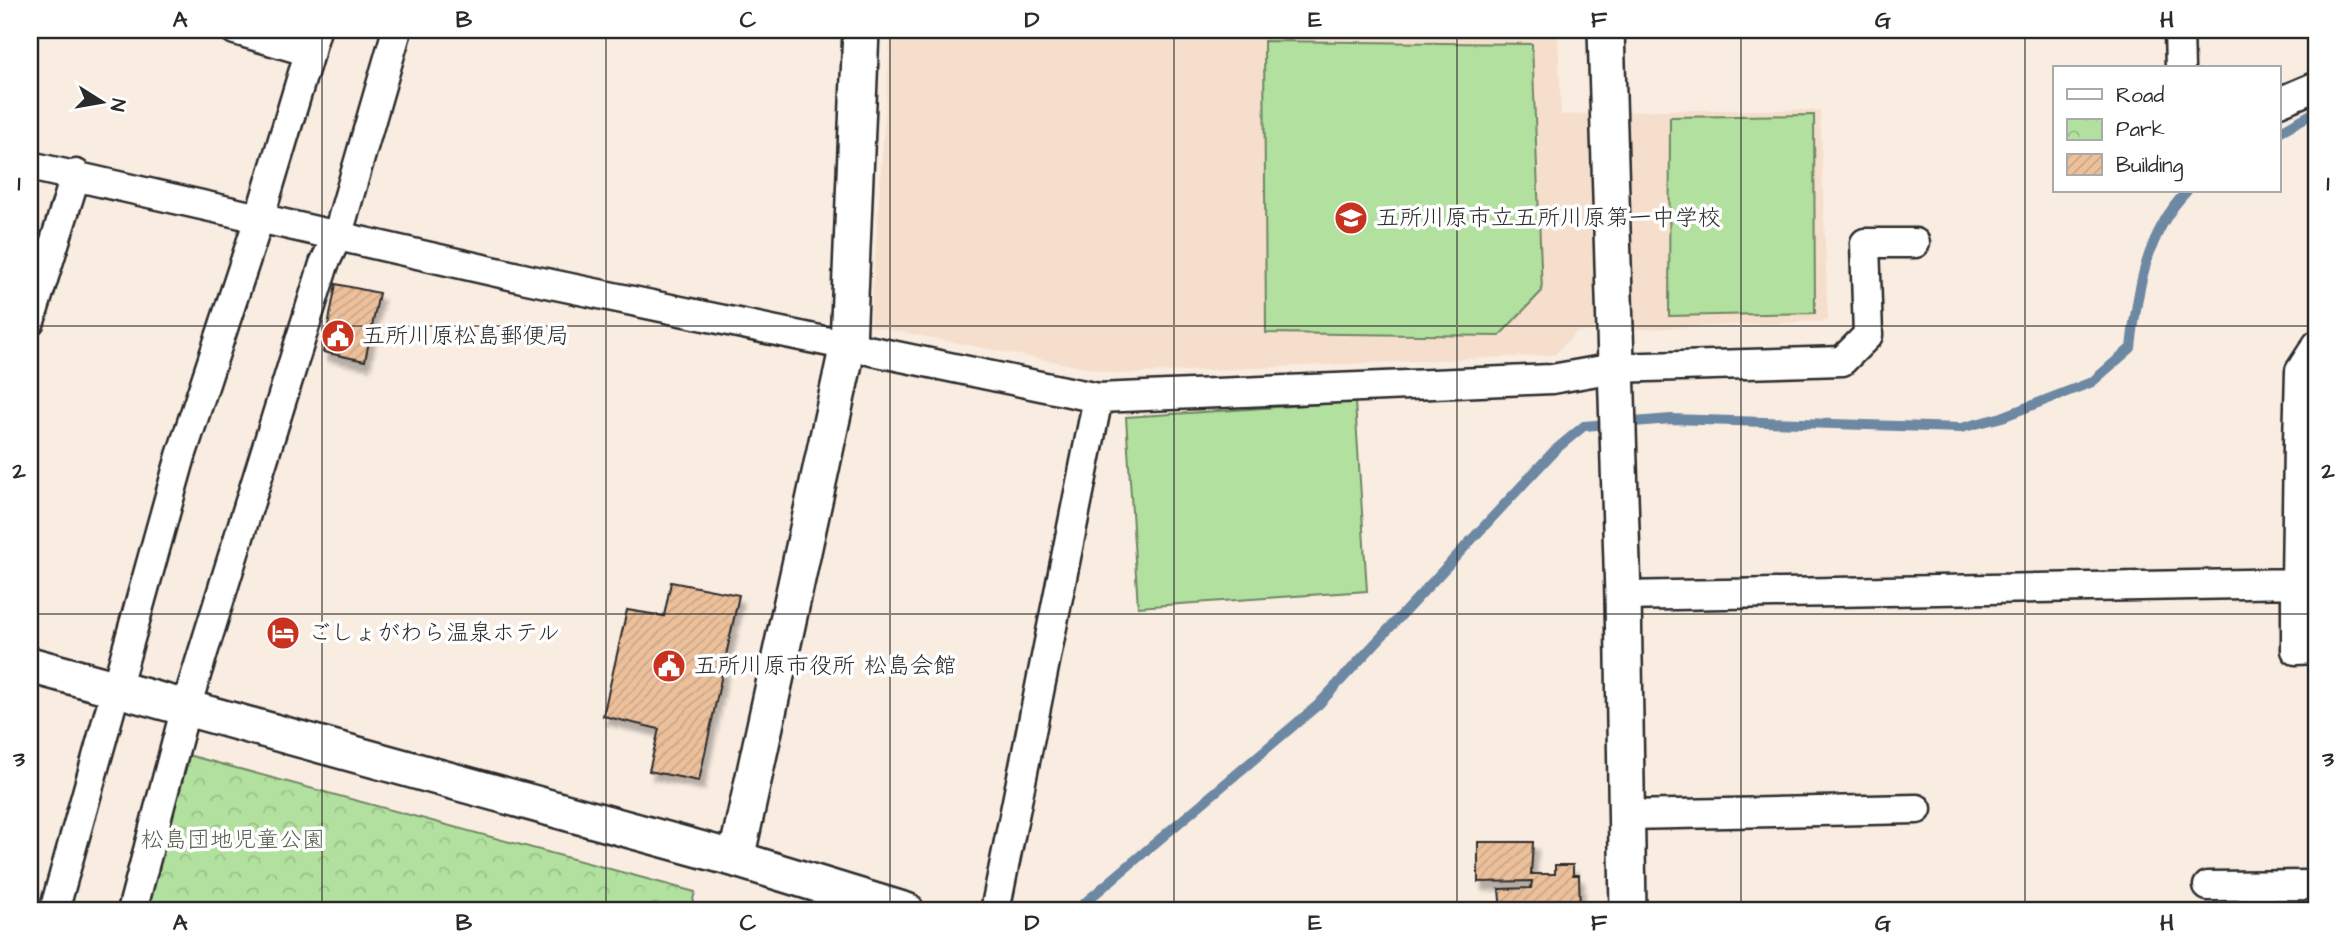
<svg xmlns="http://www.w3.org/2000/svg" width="2347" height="941" font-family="'Architects Daughter','Klee One',sans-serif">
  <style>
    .built { fill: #f5dfcc }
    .park { fill: url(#park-crowns); stroke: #6e8664; stroke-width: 2 }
    .pitch { fill: #b2e09e; stroke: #6e8664; stroke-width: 2 }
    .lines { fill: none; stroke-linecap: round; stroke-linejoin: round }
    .stream { stroke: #6c88a3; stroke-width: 10 }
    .building { fill: url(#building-hatch); stroke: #2b2b2b; stroke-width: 2; filter: url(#shadow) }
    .minor-casing { stroke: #2b2b2b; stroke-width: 33 }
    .tertiary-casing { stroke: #2b2b2b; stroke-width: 40 }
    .minor { stroke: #fff; stroke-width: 28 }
    .tertiary { stroke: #fff; stroke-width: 35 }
    .grid { fill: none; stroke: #2b2b2b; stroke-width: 2; stroke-opacity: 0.55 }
    .labels { text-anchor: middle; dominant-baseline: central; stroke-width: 7; stroke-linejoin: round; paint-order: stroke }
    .poi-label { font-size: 23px; fill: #2b2b2b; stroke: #fff; text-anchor: start }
    .park-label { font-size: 23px; fill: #54614e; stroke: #fff }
    .neatline { fill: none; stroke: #2b2b2b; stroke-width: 2.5 }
    .grid-label { font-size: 23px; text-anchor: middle; font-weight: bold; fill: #2b2b2b }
  </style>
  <defs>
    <pattern id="park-crowns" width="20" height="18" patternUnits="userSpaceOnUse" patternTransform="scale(1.75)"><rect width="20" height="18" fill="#b2e09e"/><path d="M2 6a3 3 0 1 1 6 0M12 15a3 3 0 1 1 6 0" fill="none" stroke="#99c088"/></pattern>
    <pattern id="building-hatch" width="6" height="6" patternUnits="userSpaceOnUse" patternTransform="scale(1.75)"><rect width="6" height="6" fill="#ecc09b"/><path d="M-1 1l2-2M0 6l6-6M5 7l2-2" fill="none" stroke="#cba586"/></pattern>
    <filter id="shadow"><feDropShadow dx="4.5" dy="8" stdDeviation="2" flood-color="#0004"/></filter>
  </defs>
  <rect width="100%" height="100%" fill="#f9ece1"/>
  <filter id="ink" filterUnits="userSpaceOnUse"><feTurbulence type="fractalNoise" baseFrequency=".0143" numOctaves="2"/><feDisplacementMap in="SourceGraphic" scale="14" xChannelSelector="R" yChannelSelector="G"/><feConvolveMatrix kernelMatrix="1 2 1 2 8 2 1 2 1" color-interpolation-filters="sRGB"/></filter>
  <g filter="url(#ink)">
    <path class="built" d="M891 30H1558L1561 115 1661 110H1820L1828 321 1577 332 1554 355 1118 374 870 326Z"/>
    <path class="park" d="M184 754 695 892 690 911H139Z"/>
    <path class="pitch" d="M1264 41 1532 44 1542 291 1499 336 1266 333Z
      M1814 115 1815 313 1669 316 1670 117Z
      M1355 402 1367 591 1138 607 1126 417Z"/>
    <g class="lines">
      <path class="stream" d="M2279 132 2317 111
        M1075 911 1318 705 1555 450 1584 426 1671 419 1961 428 2002 417 2092 382 2131 348C2137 292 2146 233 2187 191"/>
    </g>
    <path class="building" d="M336 284 379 293 365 361 323 352Z
      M671 582 739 595 699 781 649 771 659 729 603 716 627 610 664 616Z
      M1478 842H1533L1531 874H1555V865H1573V875H1579L1580 911H1501L1499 889 1531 888 1532 881 1478 882Z"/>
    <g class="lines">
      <defs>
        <path id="minor" d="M235 30 310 52
          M2179 30 2180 68
          M2279 102 2317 86
          M30 166 527 279 1098 398 1552 379 1614 368 1842 361 1868 335 1865 243H1915
          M30 321 76 174
          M2315 446 2298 442 2300 371 2317 345
          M2296 583 2298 442
          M1623 596 2296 583V650L2317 649
          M1626 815 1917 809
          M2208 886 2317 885
          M54 911 181 456 259 219 316 30
          M132 911 186 707 324 264 337 237 397 30
          M995 911 1098 398"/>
        <path id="tertiary" d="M1606 30 1623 596 1628 911
          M30 665 736 859 906 911
          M736 859 848 345 861 30"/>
      </defs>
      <use href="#minor" class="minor-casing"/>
      <use href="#tertiary" class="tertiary-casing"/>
      <use href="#minor" class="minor"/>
      <use href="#tertiary" class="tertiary"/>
    </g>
  </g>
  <path class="grid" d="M322 30V911M606 30V911M890 30V911M1174 30V911M1457 30V911M1741 30V911M2025 30V911M30 326H2317M30 614H2317"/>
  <defs>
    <symbol id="school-disc" viewBox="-11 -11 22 22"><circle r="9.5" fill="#c8321e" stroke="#fff"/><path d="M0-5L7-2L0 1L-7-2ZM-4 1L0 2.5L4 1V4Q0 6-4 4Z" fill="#fff"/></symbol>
    <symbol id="civic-disc" viewBox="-11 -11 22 22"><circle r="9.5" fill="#c8321e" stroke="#fff"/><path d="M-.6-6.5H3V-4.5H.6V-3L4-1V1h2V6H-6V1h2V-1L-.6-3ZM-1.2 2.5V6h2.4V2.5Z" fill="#fff"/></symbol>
    <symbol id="hotel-disc" viewBox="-11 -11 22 22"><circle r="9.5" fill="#c8321e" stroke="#fff"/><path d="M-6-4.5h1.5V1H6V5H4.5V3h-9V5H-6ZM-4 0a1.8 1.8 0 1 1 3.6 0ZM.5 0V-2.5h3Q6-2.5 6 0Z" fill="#fff"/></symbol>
  </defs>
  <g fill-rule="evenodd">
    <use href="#school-disc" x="1332" y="199" width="38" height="38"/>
    <use href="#civic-disc" x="319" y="317" width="38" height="38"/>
    <use href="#hotel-disc" x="264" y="614" width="38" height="38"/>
    <use href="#civic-disc" x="650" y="647" width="38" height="38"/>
  </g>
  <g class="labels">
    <g class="poi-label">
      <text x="1376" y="218">五所川原市立五所川原第一中学校</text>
      <text x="362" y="336">五所川原松島郵便局</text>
      <text x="308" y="633">ごしょがわら温泉ホテル</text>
      <text x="694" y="666">五所川原市役所 松島会館</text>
    </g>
    <g class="park-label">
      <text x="233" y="840">松島団地児童公園</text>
    </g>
  </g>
  <rect width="2347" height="941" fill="none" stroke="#fff" stroke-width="77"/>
  <rect x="2053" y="66" width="228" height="126" fill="#ffffff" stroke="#aaaaaa" stroke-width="2"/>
  <rect x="2067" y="89" width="35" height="10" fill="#ffffff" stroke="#aaaaaa" stroke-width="2"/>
  <text x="2116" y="102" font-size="21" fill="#2b2b2b">Road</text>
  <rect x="2067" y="119" width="35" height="21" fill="url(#park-crowns)" stroke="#aaaaaa" stroke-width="2"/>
  <text x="2116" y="136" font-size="21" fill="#2b2b2b">Park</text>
  <rect x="2067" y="154" width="35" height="21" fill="url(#building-hatch)" stroke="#aaaaaa" stroke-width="2"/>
  <text x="2116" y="172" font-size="21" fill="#2b2b2b">Building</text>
  <g transform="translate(102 102) rotate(101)" stroke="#ffffff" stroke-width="5" paint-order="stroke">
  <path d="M0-5L12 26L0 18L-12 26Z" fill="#2b2b2b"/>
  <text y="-10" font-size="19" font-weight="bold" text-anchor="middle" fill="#2b2b2b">N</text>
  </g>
  <rect x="38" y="38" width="2270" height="864" class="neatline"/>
  <g class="grid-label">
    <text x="180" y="27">A</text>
    <text x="464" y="27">B</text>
    <text x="748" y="27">C</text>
    <text x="1032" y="27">D</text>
    <text x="1315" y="27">E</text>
    <text x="1599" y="27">F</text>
    <text x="1883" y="27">G</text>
    <text x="2167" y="27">H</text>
    <text x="19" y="190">1</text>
    <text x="2328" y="190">1</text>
    <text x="19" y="478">2</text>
    <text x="2328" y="478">2</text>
    <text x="19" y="766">3</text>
    <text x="2328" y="766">3</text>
    <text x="180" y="930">A</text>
    <text x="464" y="930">B</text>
    <text x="748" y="930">C</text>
    <text x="1032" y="930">D</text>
    <text x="1315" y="930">E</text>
    <text x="1599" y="930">F</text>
    <text x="1883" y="930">G</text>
    <text x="2167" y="930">H</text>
  </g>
</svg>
